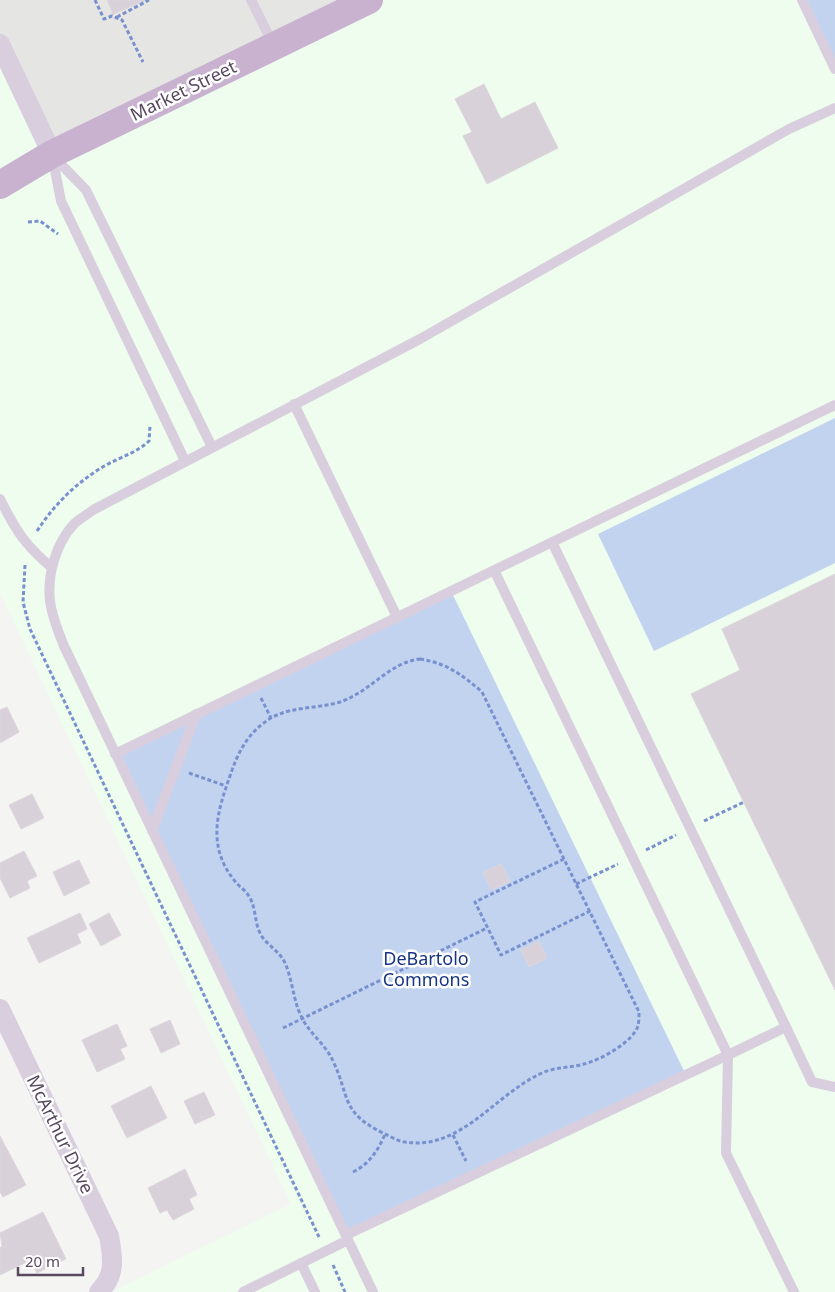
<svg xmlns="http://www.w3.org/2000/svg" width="835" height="1292" font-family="'Noto Sans',sans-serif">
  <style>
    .commercial { fill: #eefded }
    .education { fill: #e5e5e4 }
    .green { fill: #c2d3f0 }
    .building { fill: #d8d1d9; stroke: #ddd6dd }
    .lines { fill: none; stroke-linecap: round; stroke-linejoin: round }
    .path { stroke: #7990cf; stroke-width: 3; stroke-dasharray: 4 2.5; stroke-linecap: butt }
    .lane { stroke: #d9cede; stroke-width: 10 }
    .street { stroke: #d9cede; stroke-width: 20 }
    .primary { stroke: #c8b2d0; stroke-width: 28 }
    .labels { text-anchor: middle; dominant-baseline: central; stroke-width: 5; stroke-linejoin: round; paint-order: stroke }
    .street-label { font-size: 18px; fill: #594960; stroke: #fff }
    .park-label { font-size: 18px; fill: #173584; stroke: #fff }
  </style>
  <rect width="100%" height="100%" fill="#f4f4f2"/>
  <path class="commercial" d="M368 0H835V1292H111L291 1204 0 593V44Z"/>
  <path class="education" d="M0 0H369L52 154 0 44Z"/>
  <path class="green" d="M802 0H835V69Z
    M835 418V563L654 651 598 534Z
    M451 591 686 1075 346 1234 115 754Z"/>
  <path class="building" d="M107 0H146L113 14Z
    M484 84 501 119 535 102 558 148 487 184 463 136 472 132 455 99Z
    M835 574V990L691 694 740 670 722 629Z
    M7 707 19 732 0 743V710Z
    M32 794 44 818 21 829 9 805Z
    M24 851 37 876 27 881 30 888 10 898 0 878V863Z
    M79 860 90 883 64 896 53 872Z
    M501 864 510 881 492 890 483 873Z
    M80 913 87 929 77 934 81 943 39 963 27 938Z
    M109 913 121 935 101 946 89 924Z
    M539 941 547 958 529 967 521 950Z
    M170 1020 180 1044 161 1053 150 1029Z
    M117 1024 127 1046 120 1049 125 1059 97 1072 82 1040Z
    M151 1086 167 1118 127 1138 111 1106Z
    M204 1092 215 1115 195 1124 184 1101Z
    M0 1136 26 1185 3 1197 0 1192Z
    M185 1169 197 1195 189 1199 194 1209 173 1220 167 1210 160 1213 148 1188Z
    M43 1212 66 1259 37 1273 31 1260 0 1275V1248L2 1246 0 1233Z"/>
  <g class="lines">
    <path class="path" d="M95 0 104 19 112 16 122 20 143 62
      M117 17 149 0
      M28 222 40 221 58 234
      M37 531C54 505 75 484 101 468 117 458 135 454 149 441L150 426
      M25 565 23 602 30 629 319 1237
      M420 659C446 663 463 675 482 692L639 1012C639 1016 639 1022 638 1026 632 1043 600 1060 584 1064 570 1068 555 1067 542 1073 495 1094 461 1151 405 1142 397 1141 390 1136 383 1133 340 1112 350 1096 333 1061 326 1045 310 1034 302 1018 293 1001 293 981 285 963 280 952 270 947 263 938 254 926 257 911 250 898 246 890 239 887 234 880 207 846 217 812 230 776 238 752 248 732 271 718 292 706 317 709 340 702 370 692 390 662 420 659Z
      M261 698 271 718
      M189 773 226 786
      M704 821 744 802
      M646 850 676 835
      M564 859 475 902 501 955 590 911
      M576 884 618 864
      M283 1028 487 928
      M453 1135 466 1161
      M353 1172C369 1164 378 1151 385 1134
      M333 1265 345 1292"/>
    <path class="lane" d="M251 0 274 46
      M802 0 835 69
      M52 155 61 201 185 461
      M53 156 86 190 212 447
      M294 404 397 617
      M0 499C16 531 25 545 52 568
      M552 542 786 1027 728 1055 726 1153 794 1292
      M115 754 835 405
      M152 831 196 714
      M786 1027 812 1082 835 1087
      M346 1235 728 1055 494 570
      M301 1263 315 1292
      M243 1292 348 1240
      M373 1292 64 646C58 631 52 617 50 601 47 575 56 543 74 524 79 519 87 515 93 510L420 339 789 129 835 108"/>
    <path class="street" d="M0 44 52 154
      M0 1009 109 1236C113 1258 116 1275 99 1292"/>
    <path class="primary" d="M0 185 52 154 369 0"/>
  </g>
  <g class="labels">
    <g class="street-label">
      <text transform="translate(183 90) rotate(-26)">Market Street</text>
      <text transform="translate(61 1134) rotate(64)">McArthur Drive</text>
    </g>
    <g class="park-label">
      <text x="426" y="958">DeBartolo<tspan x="426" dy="21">Commons</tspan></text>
    </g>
  </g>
  <path d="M18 1267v8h65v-8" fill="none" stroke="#594960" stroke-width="2.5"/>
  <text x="25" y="1267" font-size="15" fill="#594960" stroke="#ffffff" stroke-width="4" paint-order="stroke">20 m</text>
</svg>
